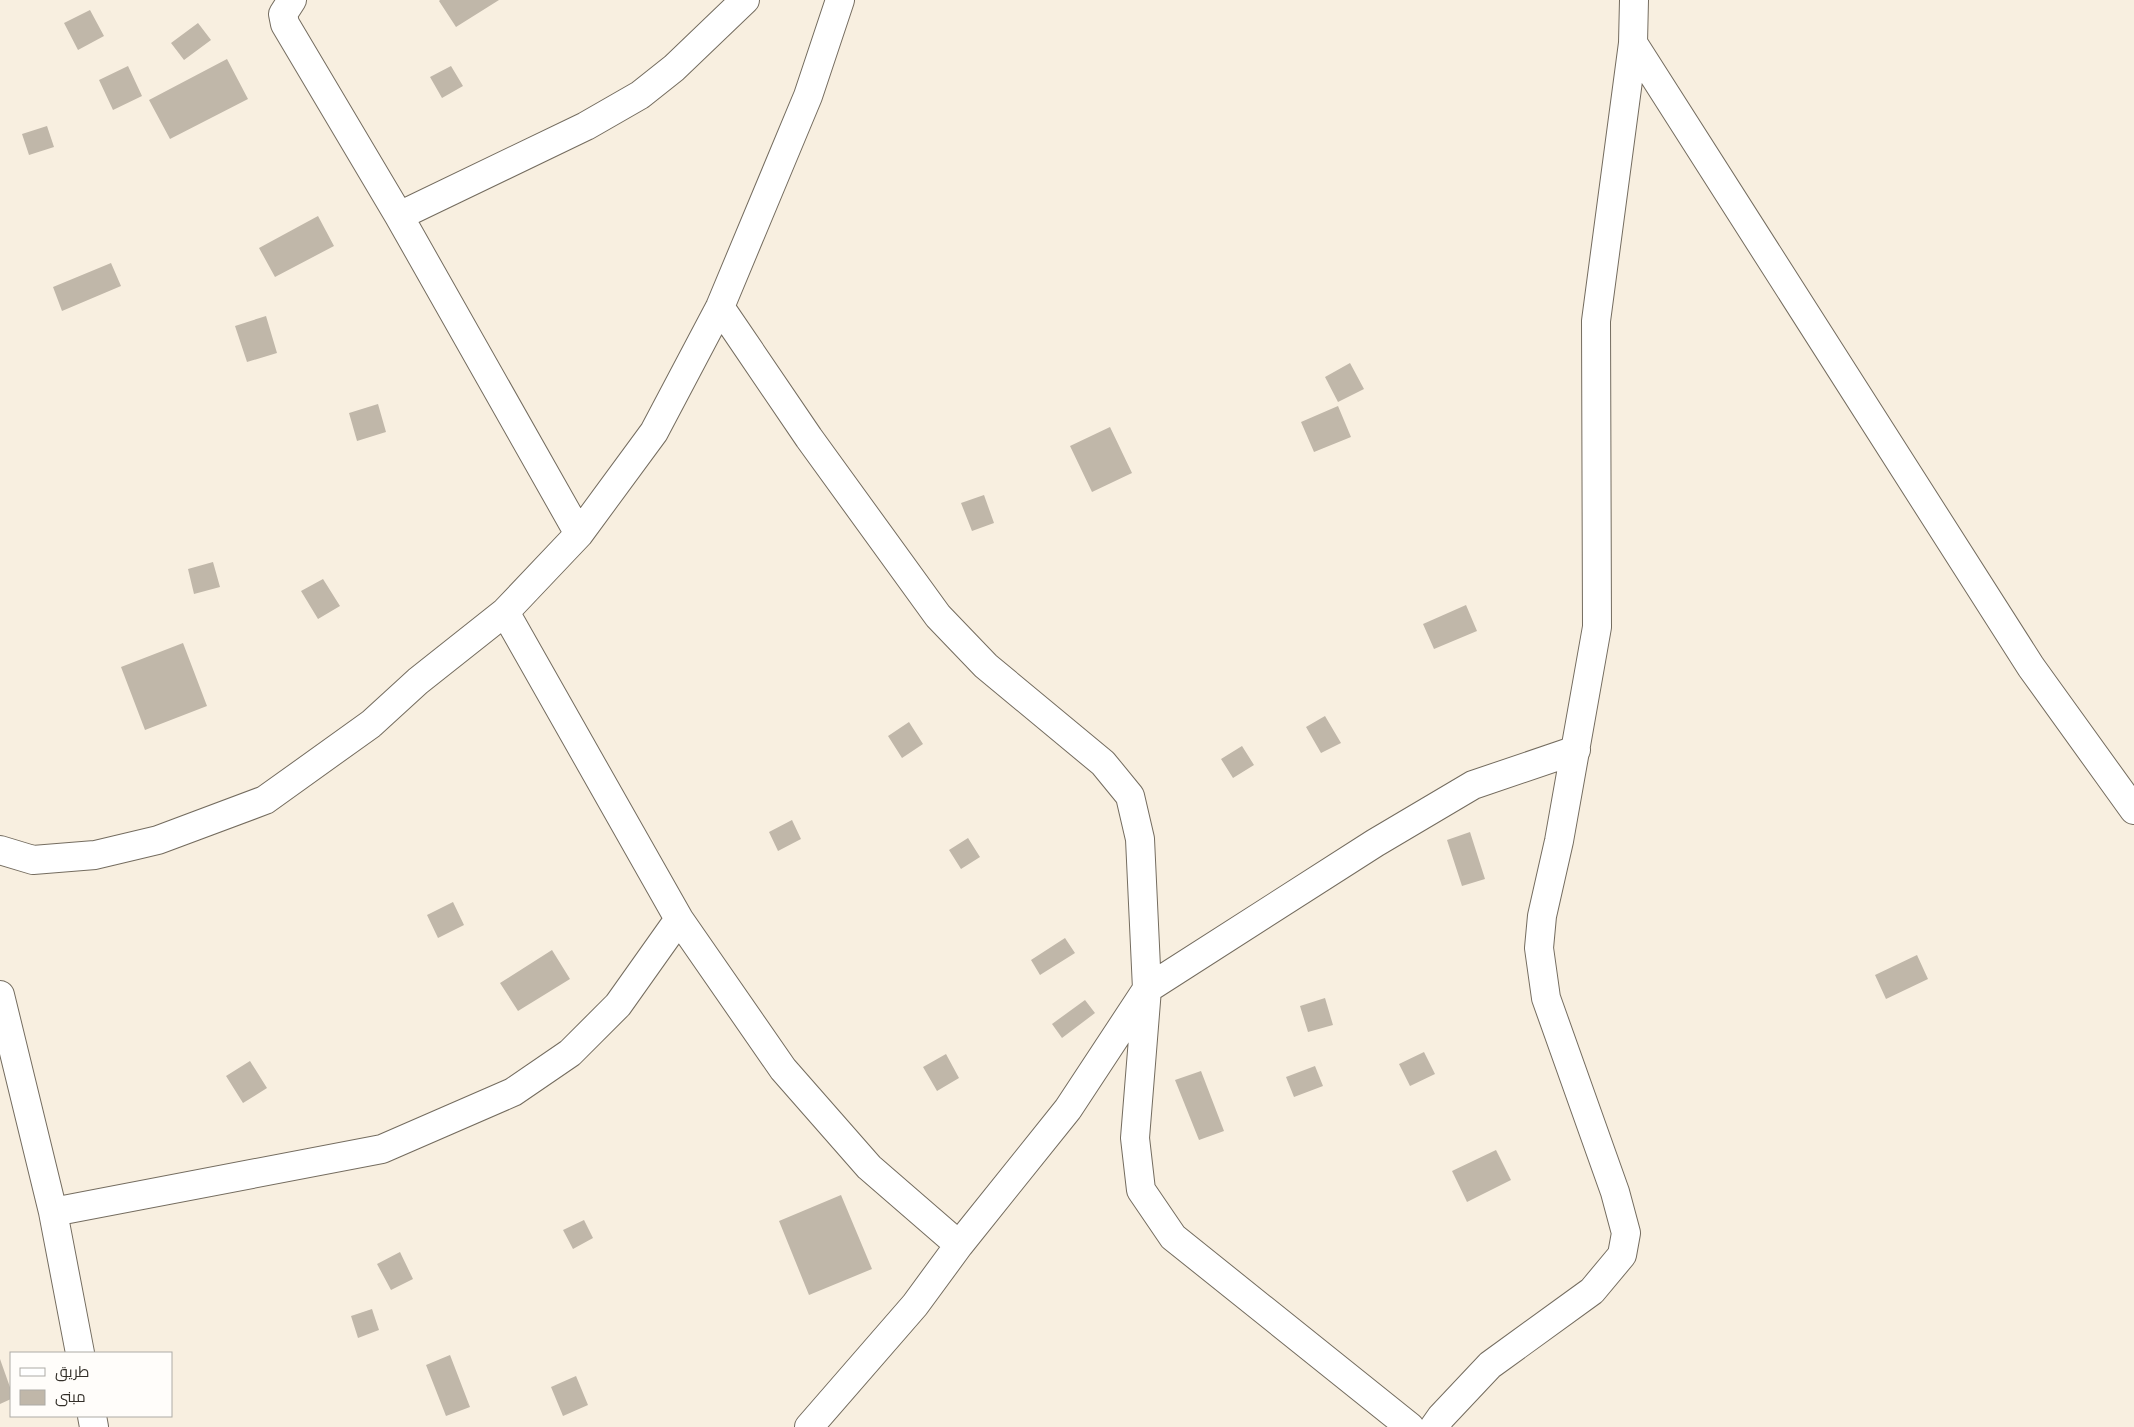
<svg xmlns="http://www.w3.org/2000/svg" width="2134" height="1427" font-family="'Fira Sans',Cairo,sans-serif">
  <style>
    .building { fill: #c0b7a9 }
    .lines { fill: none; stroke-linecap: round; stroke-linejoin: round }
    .minor-casing { stroke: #746c5f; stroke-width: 30 }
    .minor { stroke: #fff; stroke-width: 28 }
  </style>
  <rect width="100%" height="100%" fill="#f8efe0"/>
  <path class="building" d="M499 0 456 27 439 1 440 0Z
    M90 10 104 36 78 50 64 23Z
    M198 23 211 40 184 60 171 43Z
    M227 59 248 99 170 139 149 100Z
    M128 66 142 96 113 110 99 80Z
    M451 66 463 86 442 98 430 77Z
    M47 126 54 147 29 155 22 134Z
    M318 216 334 246 275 277 259 248Z
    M111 263 121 286 62 311 53 287Z
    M266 316 277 353 247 362 235 326Z
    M1350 363 1364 389 1338 402 1325 377Z
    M378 404 386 432 357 441 349 413Z
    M1338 406 1351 437 1314 452 1301 422Z
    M1110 427 1132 473 1092 492 1070 446Z
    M984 495 994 523 972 531 961 503Z
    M213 562 220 587 194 594 188 569Z
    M323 579 340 606 318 619 301 591Z
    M1466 605 1477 631 1434 649 1423 624Z
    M183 643 207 706 145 730 121 667Z
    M1325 716 1341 743 1321 753 1306 727Z
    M909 722 923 744 902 758 888 736Z
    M1242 746 1254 765 1233 778 1221 759Z
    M792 820 801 839 778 851 769 832Z
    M1470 832 1485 879 1462 886 1447 840Z
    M968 838 980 857 961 869 949 850Z
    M453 902 464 925 438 938 427 915Z
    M1065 938 1075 953 1040 975 1031 960Z
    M552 950 570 979 518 1011 500 983Z
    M1917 955 1928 979 1886 999 1875 975Z
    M1325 998 1333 1025 1308 1032 1300 1006Z
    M1085 1000 1095 1013 1062 1038 1052 1024Z
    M1424 1052 1435 1074 1410 1086 1399 1064Z
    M946 1054 959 1078 937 1091 923 1067Z
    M250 1061 267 1088 243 1103 226 1076Z
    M1315 1066 1323 1086 1294 1097 1286 1077Z
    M1201 1071 1224 1131 1199 1140 1175 1080Z
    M1496 1150 1511 1180 1467 1202 1452 1171Z
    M841 1195 872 1269 809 1295 779 1221Z
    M584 1220 593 1238 573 1249 563 1230Z
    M400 1252 413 1279 391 1290 377 1264Z
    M372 1309 379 1330 358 1338 351 1316Z
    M450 1355 470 1407 446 1416 426 1365Z
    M0 1359 11 1390V1399L0 1404Z
    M576 1376 588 1405 563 1416 551 1387Z"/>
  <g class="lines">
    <defs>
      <path id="minor" d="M292 0 283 14 285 24 399 216 579 534
        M1633 43 2031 667 2134 810
        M399 216 586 126 640 95 674 68 745 0
        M720 307 809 438 938 616 986 666 1103 763 1130 796 1140 839 1147 989 1135 1138 1141 1190 1173 1237 1410 1427
        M505 612 679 919 783 1069 869 1167 959 1245
        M0 850 33 860 95 855 158 840 265 800 371 724 418 681 505 612 579 534 654 432 720 307 808 96 840 0
        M0 995 53 1212 80 1353
        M53 1212 382 1149 513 1092 570 1053 618 1005 679 919
        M92 1416 94 1427
        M809 1427 915 1305 959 1245 1068 1109 1147 989 1375 843 1473 785 1576 750
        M1434 1427 1441 1417 1490 1365 1592 1291 1622 1255 1626 1233 1615 1192 1546 998 1539 948 1542 916 1559 841 1597 627 1596 321 1633 43 1634 0"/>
    </defs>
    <use href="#minor" class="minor-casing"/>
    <use href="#minor" class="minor"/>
  </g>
  <rect x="10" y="1352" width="162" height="65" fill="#fffdfa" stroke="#adaba6"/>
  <rect x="20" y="1368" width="25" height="8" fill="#ffffff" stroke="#adaba6"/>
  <text x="55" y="1377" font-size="15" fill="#332f29">طريق</text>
  <rect x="20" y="1390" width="25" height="15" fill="#c0b7a9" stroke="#adaba6"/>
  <text x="55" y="1402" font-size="15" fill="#332f29">مبنى</text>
</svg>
